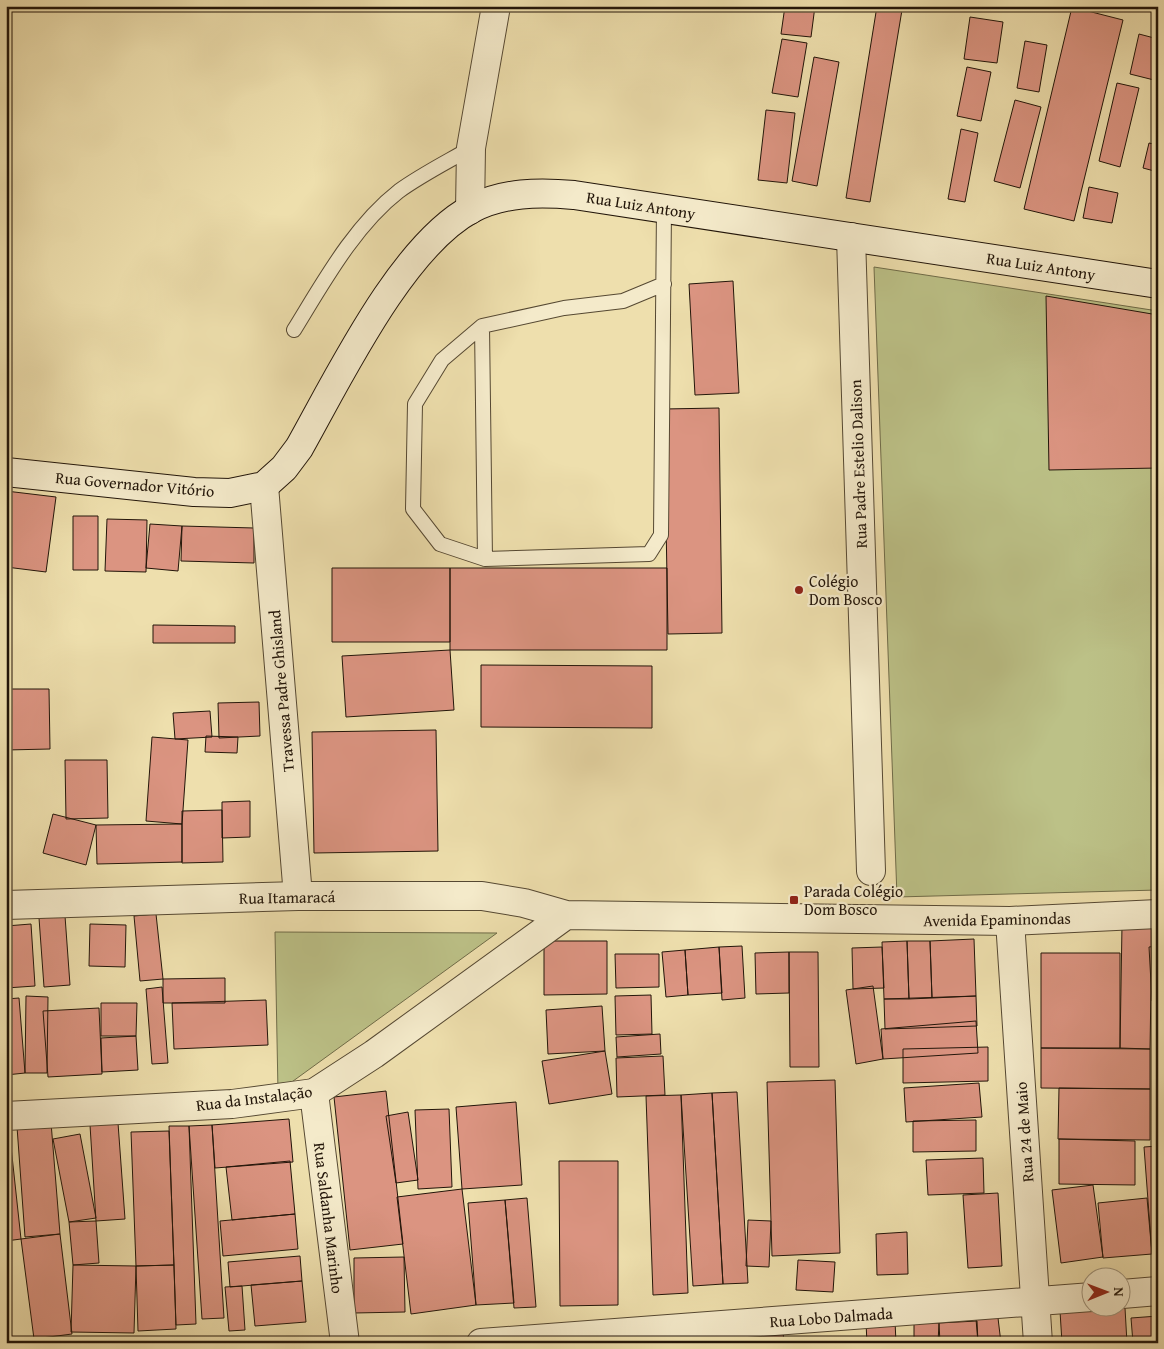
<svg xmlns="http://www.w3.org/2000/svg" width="1164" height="1349" font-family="'Gentium Book Plus',serif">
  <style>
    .green { fill: #bcc187; stroke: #6f6b48 }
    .building { fill: #db9481; stroke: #221509 }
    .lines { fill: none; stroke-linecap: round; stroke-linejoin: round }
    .service-casing { stroke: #554832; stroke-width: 16 }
    .minor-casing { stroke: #554832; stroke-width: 30 }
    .tertiary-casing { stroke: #554832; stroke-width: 30 }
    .secondary-casing { stroke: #221509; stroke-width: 30 }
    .service { stroke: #f4eaca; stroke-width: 14 }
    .minor { stroke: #f4eaca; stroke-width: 28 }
    .tertiary { stroke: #f4eaca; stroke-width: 28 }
    .secondary { stroke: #f4eaca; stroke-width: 28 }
    .poi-dot { fill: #8f2418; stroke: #f4eaca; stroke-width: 2 }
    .labels { text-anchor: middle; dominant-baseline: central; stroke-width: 4.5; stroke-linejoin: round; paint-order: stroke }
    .street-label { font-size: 16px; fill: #221509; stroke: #f4eaca }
    .poi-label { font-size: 16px; fill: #221509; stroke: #f4eaca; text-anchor: start }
  </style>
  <rect width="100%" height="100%" fill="#eedfad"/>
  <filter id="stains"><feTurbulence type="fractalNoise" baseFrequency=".004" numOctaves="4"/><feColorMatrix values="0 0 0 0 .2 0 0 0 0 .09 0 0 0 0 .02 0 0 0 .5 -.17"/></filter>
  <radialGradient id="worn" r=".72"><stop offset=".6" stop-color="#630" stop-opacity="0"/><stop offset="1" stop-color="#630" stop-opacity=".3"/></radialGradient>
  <path class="green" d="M874 267 1158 311V890L897 897Z
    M275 932 497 933 278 1092Z"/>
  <path class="building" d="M785 6H815L811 37 781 34Z
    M877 6 902 10 870 202 846 198Z
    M1072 7 1123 20 1074 221 1024 209Z
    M970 17 1003 22 997 63 964 59Z
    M1139 34 1158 39V64L1154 80 1130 74Z
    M782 39 807 43 798 97 772 93Z
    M1025 41 1047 45 1039 92 1017 88Z
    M814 57 839 62 817 186 792 181Z
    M967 67 991 72 981 121 957 116Z
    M1117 83 1139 88 1120 167 1099 161Z
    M1015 100 1041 107 1020 188 994 181Z
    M766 110 795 113 787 183 758 180Z
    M961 129 978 133 965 202 948 199Z
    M1149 143 1158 145V172L1143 168Z
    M1089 187 1118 193 1112 223 1083 218Z
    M733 281 739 393 695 395 689 284Z
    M1046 296 1158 315V468L1049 470Z
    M719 408 722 633 668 634 664 409Z
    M6 491 56 497 46 572 6 567Z
    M73 516H98V570H73Z
    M107 519 147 520 146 572 105 571Z
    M150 524 182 526 178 571 146 568Z
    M182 526 254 528V563L181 561Z
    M332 568H450V642H332Z
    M450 568H667V650H450Z
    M153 625 235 626V643H153Z
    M450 650 454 710 346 717 342 656Z
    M481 665 652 666V728L481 727Z
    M6 689H49L50 749 6 750Z
    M259 702 260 736 219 738 218 703Z
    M210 711 212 737 175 739 173 713Z
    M436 730 438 851 314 853 312 732Z
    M206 736 238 737 237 753 205 752Z
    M152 737 188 740 182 824 146 821Z
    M65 760H107L108 818 66 819Z
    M250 801V837L222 838V802Z
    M222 810 223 862 182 863V811Z
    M53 814 96 825 86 865 43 853Z
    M182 824V862L97 864 96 825Z
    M156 914 163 979 140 981 134 916Z
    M65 916 70 985 44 987 39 918Z
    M31 924 35 986 6 988V926Z
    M90 924 126 925 125 967 89 966Z
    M1122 925 1152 926 1150 1049 1120 1048Z
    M974 939 976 996 932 998 930 941Z
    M544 941H607V994L544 995Z
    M907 941 909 999H884L882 942Z
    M907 941H930L932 998 909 999Z
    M742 946 745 998 722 1000 719 947Z
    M1158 946V1001H1152L1149 947Z
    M719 947 722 993 688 995 685 950Z
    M882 947 884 988 853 989 852 948Z
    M685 950 688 995 666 997 662 952Z
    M789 952V993L756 994 755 953Z
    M789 952H818L819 1067H790Z
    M1041 953H1120V1048H1041Z
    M615 954H659V987L616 988Z
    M225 978V1003H163V979Z
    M873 986 883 1059 856 1064 846 990Z
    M162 987 168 1063 152 1064 146 989Z
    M651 995 652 1034 616 1035 615 996Z
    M26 996 48 997 47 1073H25Z
    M976 996 977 1026 885 1029 884 999Z
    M19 998 25 1073 6 1075V999Z
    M266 1000 268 1045 174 1049 172 1003Z
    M101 1003H137L136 1036H101Z
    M602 1006 605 1051 548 1054 546 1010Z
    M99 1008 102 1074 48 1077 43 1011Z
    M976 1021 978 1053 883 1059 881 1029Z
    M660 1034 661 1054 617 1057 616 1037Z
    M136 1036 138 1070 102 1072 101 1038Z
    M988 1047V1081L903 1083V1049Z
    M1041 1048 1150 1049V1089L1041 1088Z
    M605 1051 612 1094 549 1104 542 1061Z
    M663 1056 665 1095 617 1097 616 1058Z
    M835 1080 840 1253 772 1256 767 1082Z
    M979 1083 982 1117 906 1122 904 1088Z
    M1059 1088 1150 1089V1140L1058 1139Z
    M386 1091 403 1244 350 1250 334 1097Z
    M737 1092 748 1283 723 1284 712 1093Z
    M712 1093 723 1284 693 1286 681 1095Z
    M681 1095 688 1293 653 1295 646 1096Z
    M516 1102 522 1185 462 1189 456 1107Z
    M449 1109 452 1187 418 1189 415 1110Z
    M50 1110 60 1234 25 1237 16 1113Z
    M408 1112 418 1180 396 1183 386 1116Z
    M6 1119H8L21 1239 6 1241Z
    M289 1119 293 1162 215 1168 212 1125Z
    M976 1120V1151L913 1152V1121Z
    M118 1123 125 1219 96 1221 90 1125Z
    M212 1125 224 1318 202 1319 189 1126Z
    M169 1126H189L196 1324 176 1325Z
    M169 1131 174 1265 136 1266 131 1132Z
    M80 1134 96 1218 69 1222 53 1139Z
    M1059 1139 1135 1141V1185L1059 1184Z
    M1158 1146V1254H1152L1144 1147Z
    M983 1158 984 1193 928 1195 926 1160Z
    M290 1161 295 1214 232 1220 226 1167Z
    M559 1161H618V1305L560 1306Z
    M1093 1185 1103 1257 1061 1263 1052 1190Z
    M462 1189 476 1305 411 1314 397 1197Z
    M998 1193 1002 1266 968 1268 963 1195Z
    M527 1198 536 1307 514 1308 505 1200Z
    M1147 1198 1152 1254 1103 1258 1098 1203Z
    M505 1200 514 1303 476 1305 468 1203Z
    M295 1214 298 1249 223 1256 220 1221Z
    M748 1220 771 1221 769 1267 746 1266Z
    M96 1221 99 1263 73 1265 69 1222Z
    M907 1232 908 1274 877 1275 876 1234Z
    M60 1234 72 1334 34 1339 21 1239Z
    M300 1256 302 1281 230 1287 228 1262Z
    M404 1257 405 1312 354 1313V1258Z
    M798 1260 835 1262 833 1292 796 1290Z
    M73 1265 136 1266 134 1333 71 1332Z
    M174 1265 176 1329 138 1331 136 1266Z
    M302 1281 306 1322 255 1326 251 1285Z
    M242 1286 245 1330 229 1331 225 1287Z
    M1125 1308 1127 1343H1062L1060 1311Z
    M1158 1316V1343H1133L1131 1318Z
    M998 1318 1001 1343H978L976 1319Z
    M895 1321 896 1343H867L866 1323Z
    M977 1321 978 1343H940L939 1323Z
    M914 1322 939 1323 938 1343H914Z
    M783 1331 784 1343H754L753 1333Z"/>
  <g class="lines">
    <defs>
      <path id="service" d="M664 284 623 301 564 308 482 326 442 360 415 404 413 509 440 544 485 559 649 554 661 535 664 209
        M482 326 485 559
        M294 330C323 283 354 226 399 191 421 175 447 162 471 148"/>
      <path id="minor" d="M470 210 471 148 496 6
        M851 237 871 871
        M264 486 298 896
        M1010 921 1038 1343
        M314 1093 345 1343
        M1122 1294 1158 1291
        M481 1343 1092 1297"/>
      <path id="tertiary" d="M6 905 298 896H482L524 903 566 915 1010 921 1158 914
        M6 1116 232 1104 314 1093 374 1054 566 915"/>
      <path id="secondary" d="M6 472 194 492 230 493 264 486 284 468 299 448C338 379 401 247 471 209 503 192 539 192 574 195L1158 284"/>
    </defs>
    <use href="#service" class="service-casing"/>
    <use href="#minor" class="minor-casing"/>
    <use href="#tertiary" class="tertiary-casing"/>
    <use href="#secondary" class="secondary-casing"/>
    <use href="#service" class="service"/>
    <use href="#minor" class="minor"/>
    <use href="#tertiary" class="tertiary"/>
    <use href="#secondary" class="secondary"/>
  </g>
  <g class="poi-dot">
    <circle cx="799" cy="590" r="5"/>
    <rect x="789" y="895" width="10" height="10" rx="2.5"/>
  </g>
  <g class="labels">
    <g class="street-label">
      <text transform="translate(641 205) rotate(9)">Rua Luiz Antony</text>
      <text transform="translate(1041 266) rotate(9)">Rua Luiz Antony</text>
      <text transform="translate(858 464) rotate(-92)">Rua Padre Estelio Dalison</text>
      <text transform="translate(135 484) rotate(5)">Rua Governador Vitório</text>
      <text transform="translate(281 691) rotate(-95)">Travessa Padre Ghisland</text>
      <text transform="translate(287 897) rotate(-1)">Rua Itamaracá</text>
      <text transform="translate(997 919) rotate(-1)">Avenida Epaminondas</text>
      <text transform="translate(254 1098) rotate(-7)">Rua da Instalação</text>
      <text transform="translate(1024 1132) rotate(-94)">Rua 24 de Maio</text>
      <text transform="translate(329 1218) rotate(83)">Rua Saldanha Marinho</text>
      <text transform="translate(831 1317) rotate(-4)">Rua Lobo Dalmada</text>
    </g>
    <g class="poi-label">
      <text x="809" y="581">Colégio<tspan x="809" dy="18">Dom Bosco</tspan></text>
      <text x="804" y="891">Parada Colégio<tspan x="804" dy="18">Dom Bosco</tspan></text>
    </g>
  </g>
  <rect width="1164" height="1349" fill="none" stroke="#eedfad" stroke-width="25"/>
  <rect x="8" y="8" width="1149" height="1334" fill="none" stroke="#221509" stroke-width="2.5"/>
  <rect x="12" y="12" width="1139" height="1324" fill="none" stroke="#221509"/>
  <g transform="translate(1106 1292) rotate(89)"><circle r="24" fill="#f4eaca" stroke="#a0957d"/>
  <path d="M0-4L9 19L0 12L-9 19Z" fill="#8f2418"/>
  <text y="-8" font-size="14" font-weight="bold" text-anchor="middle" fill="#221509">N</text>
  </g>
  <rect width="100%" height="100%" filter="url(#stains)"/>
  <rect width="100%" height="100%" fill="url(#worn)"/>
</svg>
